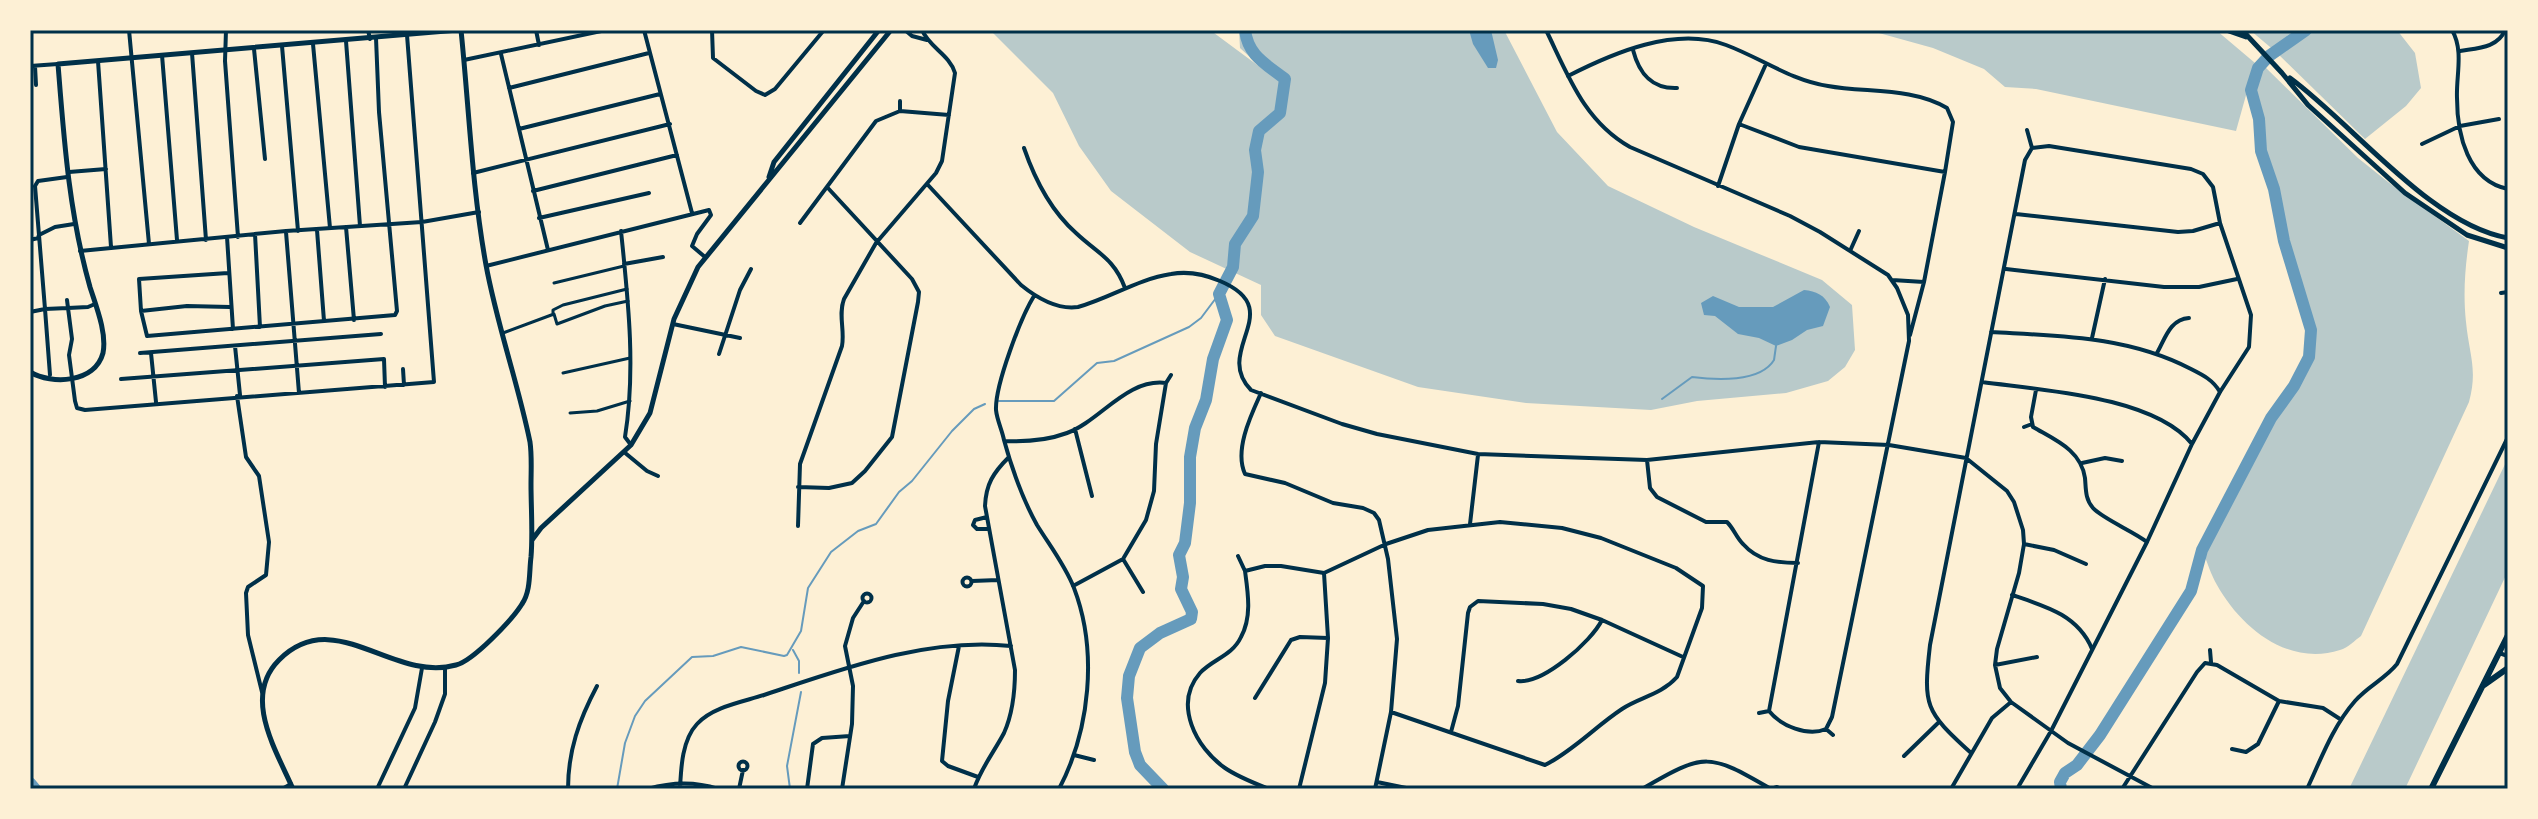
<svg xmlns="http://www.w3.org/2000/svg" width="2538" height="819" font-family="'Zilla Slab',serif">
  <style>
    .green { fill: #b9caca }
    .water { fill: #669bbc }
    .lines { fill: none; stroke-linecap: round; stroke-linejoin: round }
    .stream { stroke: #669bbc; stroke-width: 2 }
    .river { stroke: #669bbc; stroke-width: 12 }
    .pedestrian { stroke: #003049; stroke-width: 3 }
    .minor { stroke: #003049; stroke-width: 4 }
    .tertiary { stroke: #003049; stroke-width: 4 }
    .secondary { stroke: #003049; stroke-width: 5 }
    .trunk { stroke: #003049; stroke-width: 6 }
    .neatline { fill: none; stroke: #003049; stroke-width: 3 }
  </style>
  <rect width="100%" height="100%" fill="#fdf0d5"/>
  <path class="green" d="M990 30H1210L1264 70 1240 48 1239 30H1340L1341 34V30H1504L1557 132 1608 186 1694 227 1822 280 1852 305 1855 350 1845 367 1828 381 1786 393 1697 401 1651 410 1526 403 1418 387 1275 336 1261 315V285L1190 252 1111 191 1079 146 1053 93Z
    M1868 30H2216L2255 63 2236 131 2036 89 2005 87 1984 69 1933 48Z
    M2250 30H2397L2415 53 2421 88 2406 106 2365 139 2276 52Z
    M2263 65 2358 158 2388 182 2469 241C2465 268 2463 294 2466 322 2469 354 2478 369 2469 402L2361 636C2355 640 2348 648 2340 650 2289 667 2241 628 2217 585 2211 575 2207 561 2202 550L2271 418 2294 386 2309 357 2311 330 2284 241 2274 189 2261 151 2259 119 2251 90 2256 69Z
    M2508 458V571L2405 789H2349Z"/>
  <path class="water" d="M1469 30H1491L1498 60 1496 68H1488L1473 44Z
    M1804 290C1816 291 1825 295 1830 307L1823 326 1807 330 1792 340 1776 346 1759 338 1738 334 1715 316 1704 315 1701 303 1713 296 1739 307H1773Z"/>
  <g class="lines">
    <path class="stream" d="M1662 399 1692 377C1715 380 1760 383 1774 360L1776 346
      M999 401H1054L1097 363 1114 361 1189 327 1201 318 1219 294
      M793 650 799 661V673
      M617 789 625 743 635 716 645 701 692 657 713 656 741 647 784 656 787 655 801 631 808 588 831 552 858 531 876 524 899 492 912 481 952 431 974 409 985 404
      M790 789 787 766 801 692"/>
    <path class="river" d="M30 783 35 789
      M1163 789 1140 765 1135 752 1127 698 1129 676 1140 648 1160 633 1191 619 1192 612 1181 589 1183 577 1179 555 1185 543 1190 503V457L1195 428 1206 400 1213 359 1227 320 1219 294 1233 267 1235 244 1253 216 1258 172 1255 150 1259 131 1280 113 1285 79C1266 64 1248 56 1245 30
      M2061 789 2060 782 2065 773 2077 765 2100 735 2191 591 2202 550 2271 418 2294 386 2309 357 2311 330 2284 241 2274 189 2261 151 2259 119 2251 90 2258 68 2269 56 2306 30"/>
    <path class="pedestrian" d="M554 283 624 266
      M553 313V310L563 305 627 289
      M503 333 554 314 557 324 605 306 628 301
      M563 373 630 358
      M570 413 597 411 630 401"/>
    <path class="minor" d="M129 30 149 244
      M226 30 225 61 238 237
      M368 30 370 39
      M536 30 539 45
      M644 30 692 213
      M712 30 713 58 756 91 765 95 775 89 824 30
      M905 30 912 36 927 40
      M1546 30C1568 75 1584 121 1630 147L1790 216 1820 232 1888 275 1897 288 1908 315 1909 341 1832 717 1826 729C1808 737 1781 726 1769 711L1819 442
      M2452 30C2464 51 2456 75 2457 98 2457 135 2468 181 2508 189
      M712 31 733 30
      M346 41 360 226
      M313 44 330 228
      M282 46 298 231
      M254 49 265 159
      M1633 50C1639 73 1651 89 1677 88
      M2460 51C2477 48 2498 48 2505 30
      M192 53 206 240
      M501 54 548 250
      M162 55 177 240
      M464 60 606 30
      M98 61 111 247
      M30 66 58 64
      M35 66 36 85
      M1568 76C1613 53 1675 26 1726 45 1761 58 1790 80 1828 86 1866 93 1912 87 1947 108L1953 122 1945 172 1924 282 1910 335
      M509 88 649 53
      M900 111V101
      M1739 124 1799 147 1945 172
      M519 129 660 94
      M2422 144 2460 126 2499 119
      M1024 148C1035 180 1050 210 1076 233 1097 253 1114 258 1125 288
      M69 172 106 169
      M473 173 670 124
      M928 185 1021 285C1037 298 1057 310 1078 307 1110 298 1138 279 1171 274 1188 271 1204 274 1220 281 1289 310 1212 350 1251 390L1342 424 1377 434 1478 454 1647 460 1819 442 1889 445 1966 458 2007 491 2014 502 2023 530 2024 544 2019 573 1997 649 1995 665 2000 688 2011 702 2068 743 2154 789
      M1718 186 1739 124 1766 64
      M533 191 677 155
      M2016 214 2178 232 2193 231 2220 223
      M539 218 649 193
      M800 223 876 121 900 111 949 115
      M346 227 354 320
      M317 230 324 321
      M621 231C628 299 636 369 625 437L631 445
      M286 232 299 393
      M255 234 260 327
      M227 237 233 329
      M30 240 38 238 39 235 55 227 74 224
      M80 251 286 231 422 222 479 212
      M1850 251 1859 231
      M624 264 663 257
      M486 266 709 210 711 215 697 234 692 246 705 257
      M2006 269 2164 287H2199L2237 279
      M228 273 139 279 141 311 147 336 395 315 397 311 379 112 376 38
      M1892 280 1924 282
      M2501 293 2508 292
      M1034 296C1021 317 995 385 996 410 997 420 1002 430 1004 440 1012 469 1022 498 1037 525 1050 546 1065 565 1074 588 1098 651 1090 730 1059 789
      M67 300 68 308 88 307 95 304
      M141 311 187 306 230 307
      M30 312 45 309 35 186 38 181 67 177
      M673 324 740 338
      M1991 332C2060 336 2128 336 2191 369 2203 375 2213 380 2220 392
      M2092 338 2105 279
      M235 346 240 395
      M140 353 381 334
      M151 353 156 402
      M2157 353C2165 339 2170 319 2189 318
      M719 354 740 290 751 269
      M403 369 404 385
      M50 375 45 309 68 308 72 339 69 355 75 401 77 408 85 410 434 382 407 35
      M121 379 384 359 385 387
      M1982 382C2040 390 2154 396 2192 444
      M1166 383 1171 375
      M2036 390 2031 417 2033 427C2055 440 2081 450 2085 478 2086 489 2085 499 2093 508 2103 519 2133 531 2147 542
      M1261 393C1251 415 1234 450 1245 474L1285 483 1333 503 1363 508 1374 513 1379 520 1388 559 1397 639 1391 712 1375 789
      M237 396 246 457 259 476 269 542 266 575 248 587 246 593 248 635 262 692
      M2024 427 2032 424
      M1075 429 1092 496
      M1005 441C1025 442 1048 440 1067 433 1100 421 1127 378 1166 383L1156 444 1154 491 1146 520 1123 559 1073 586
      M624 452 647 471 658 476
      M1647 460 1650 488 1657 497 1706 522H1727C1734 529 1736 537 1743 544 1758 561 1777 563 1798 563
      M2082 463 2105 458 2122 461
      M798 487 829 488 852 483 865 471 892 437 918 302 919 292 912 279 827 187
      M987 517 975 520 973 525 977 529H989
      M1470 524 1478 455
      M798 526 800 464 842 346C845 330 838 315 844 299L876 243 936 173 942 161 955 73C950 55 929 47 922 30
      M2024 544 2054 550 2086 564
      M1238 556 1245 571
      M1123 559 1143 592
      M962.5 582a4.5 4.5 0 1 1 9 0a4.5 4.5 0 1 1-9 0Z
      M972 581 998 580
      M862.5 598a4.5 4.5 0 1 1 9 0a4.5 4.5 0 1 1-9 0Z
      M2012 595C2045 606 2078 615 2092 649
      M959 646 948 701 942 761 948 766 978 777
      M2210 650 2211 662
      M1995 665 2037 657
      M1518 681C1543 684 1591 642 1602 620
      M1255 698 1291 640 1300 637 1328 638
      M1759 713 1769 711
      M1826 729 1833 735
      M1451 732 1458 706 1468 613 1470 607 1478 601 1543 604 1571 609 1602 620 1683 657
      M2232 749 2246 752 2258 744 2279 701
      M1970 752C1925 711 1923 706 1930 645L2025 160 2032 148 2027 130
      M1074 755 1094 760
      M1904 756 1938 723
      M738.5 766a4.5 4.5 0 1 1 9 0a4.5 4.5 0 1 1-9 0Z
      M1377 782 1411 789
      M282 789 291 784
      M377 789 415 708 422 668
      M404 789 435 722 445 694V668
      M568 789C568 751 579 720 597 686
      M648 789C672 782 694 781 718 789
      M680 789C681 768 682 740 697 724 712 707 742 702 764 695 842 669 927 637 1011 646
      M739 789 743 770
      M807 789 813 744 822 738 850 736
      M842 789 852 724 853 686 845 646 853 618 864 601
      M974 789C981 768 994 752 1004 733 1013 713 1015 692 1015 670L985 506C986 484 993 473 1009 457
      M1269 789C1254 783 1238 777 1225 768 1196 748 1173 704 1200 673 1213 659 1232 656 1241 637 1252 617 1248 593 1245 571L1265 566H1281L1324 573 1386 544 1428 530 1500 522 1562 528 1601 538 1676 568 1703 586 1702 608 1677 677C1661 695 1640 697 1622 709 1596 726 1573 751 1545 765L1391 712
      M1299 789 1325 683 1328 638 1324 573
      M1642 789C1705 752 1709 753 1771 789L1777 787 1781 789
      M1951 789 1992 718 2011 702
      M2017 789 2051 731 2147 542 2192 444 2220 392 2249 347 2251 315 2220 223 2213 187 2203 174 2191 169 2049 146 2032 148
      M2122 789 2197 672 2205 663 2217 665 2279 701 2323 708 2340 719
      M2307 789C2321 759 2333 726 2355 701 2368 686 2385 679 2397 664L2508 437"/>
    <path class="tertiary" d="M2499 653 2508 656"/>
    <path class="secondary" d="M2226 30 2246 37
      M2242 30 2282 73 2308 105 2405 193 2467 235 2508 248
      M2290 78C2353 124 2431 225 2508 238
      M769 177 774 162 879 30
      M30 372C52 385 95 383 103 353 107 333 96 306 90 287 69 213 64 140 58 64L458 30
      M532 540 541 528 631 445 650 413 674 319 698 267 891 30
      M293 789C276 750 242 697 279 660 335 604 392 683 456 665 473 661 512 620 522 604 531 591 529 572 531 557 533 533 531 509 531 484 531 471 532 456 530 442 518 383 497 325 486 265 472 188 469 108 461 30"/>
    <path class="trunk" d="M2484 685 2508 668
      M2431 789 2508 635"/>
  </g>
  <rect width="2538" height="819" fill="none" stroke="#fdf0d5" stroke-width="64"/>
  <rect x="32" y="32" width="2474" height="755" class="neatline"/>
</svg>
